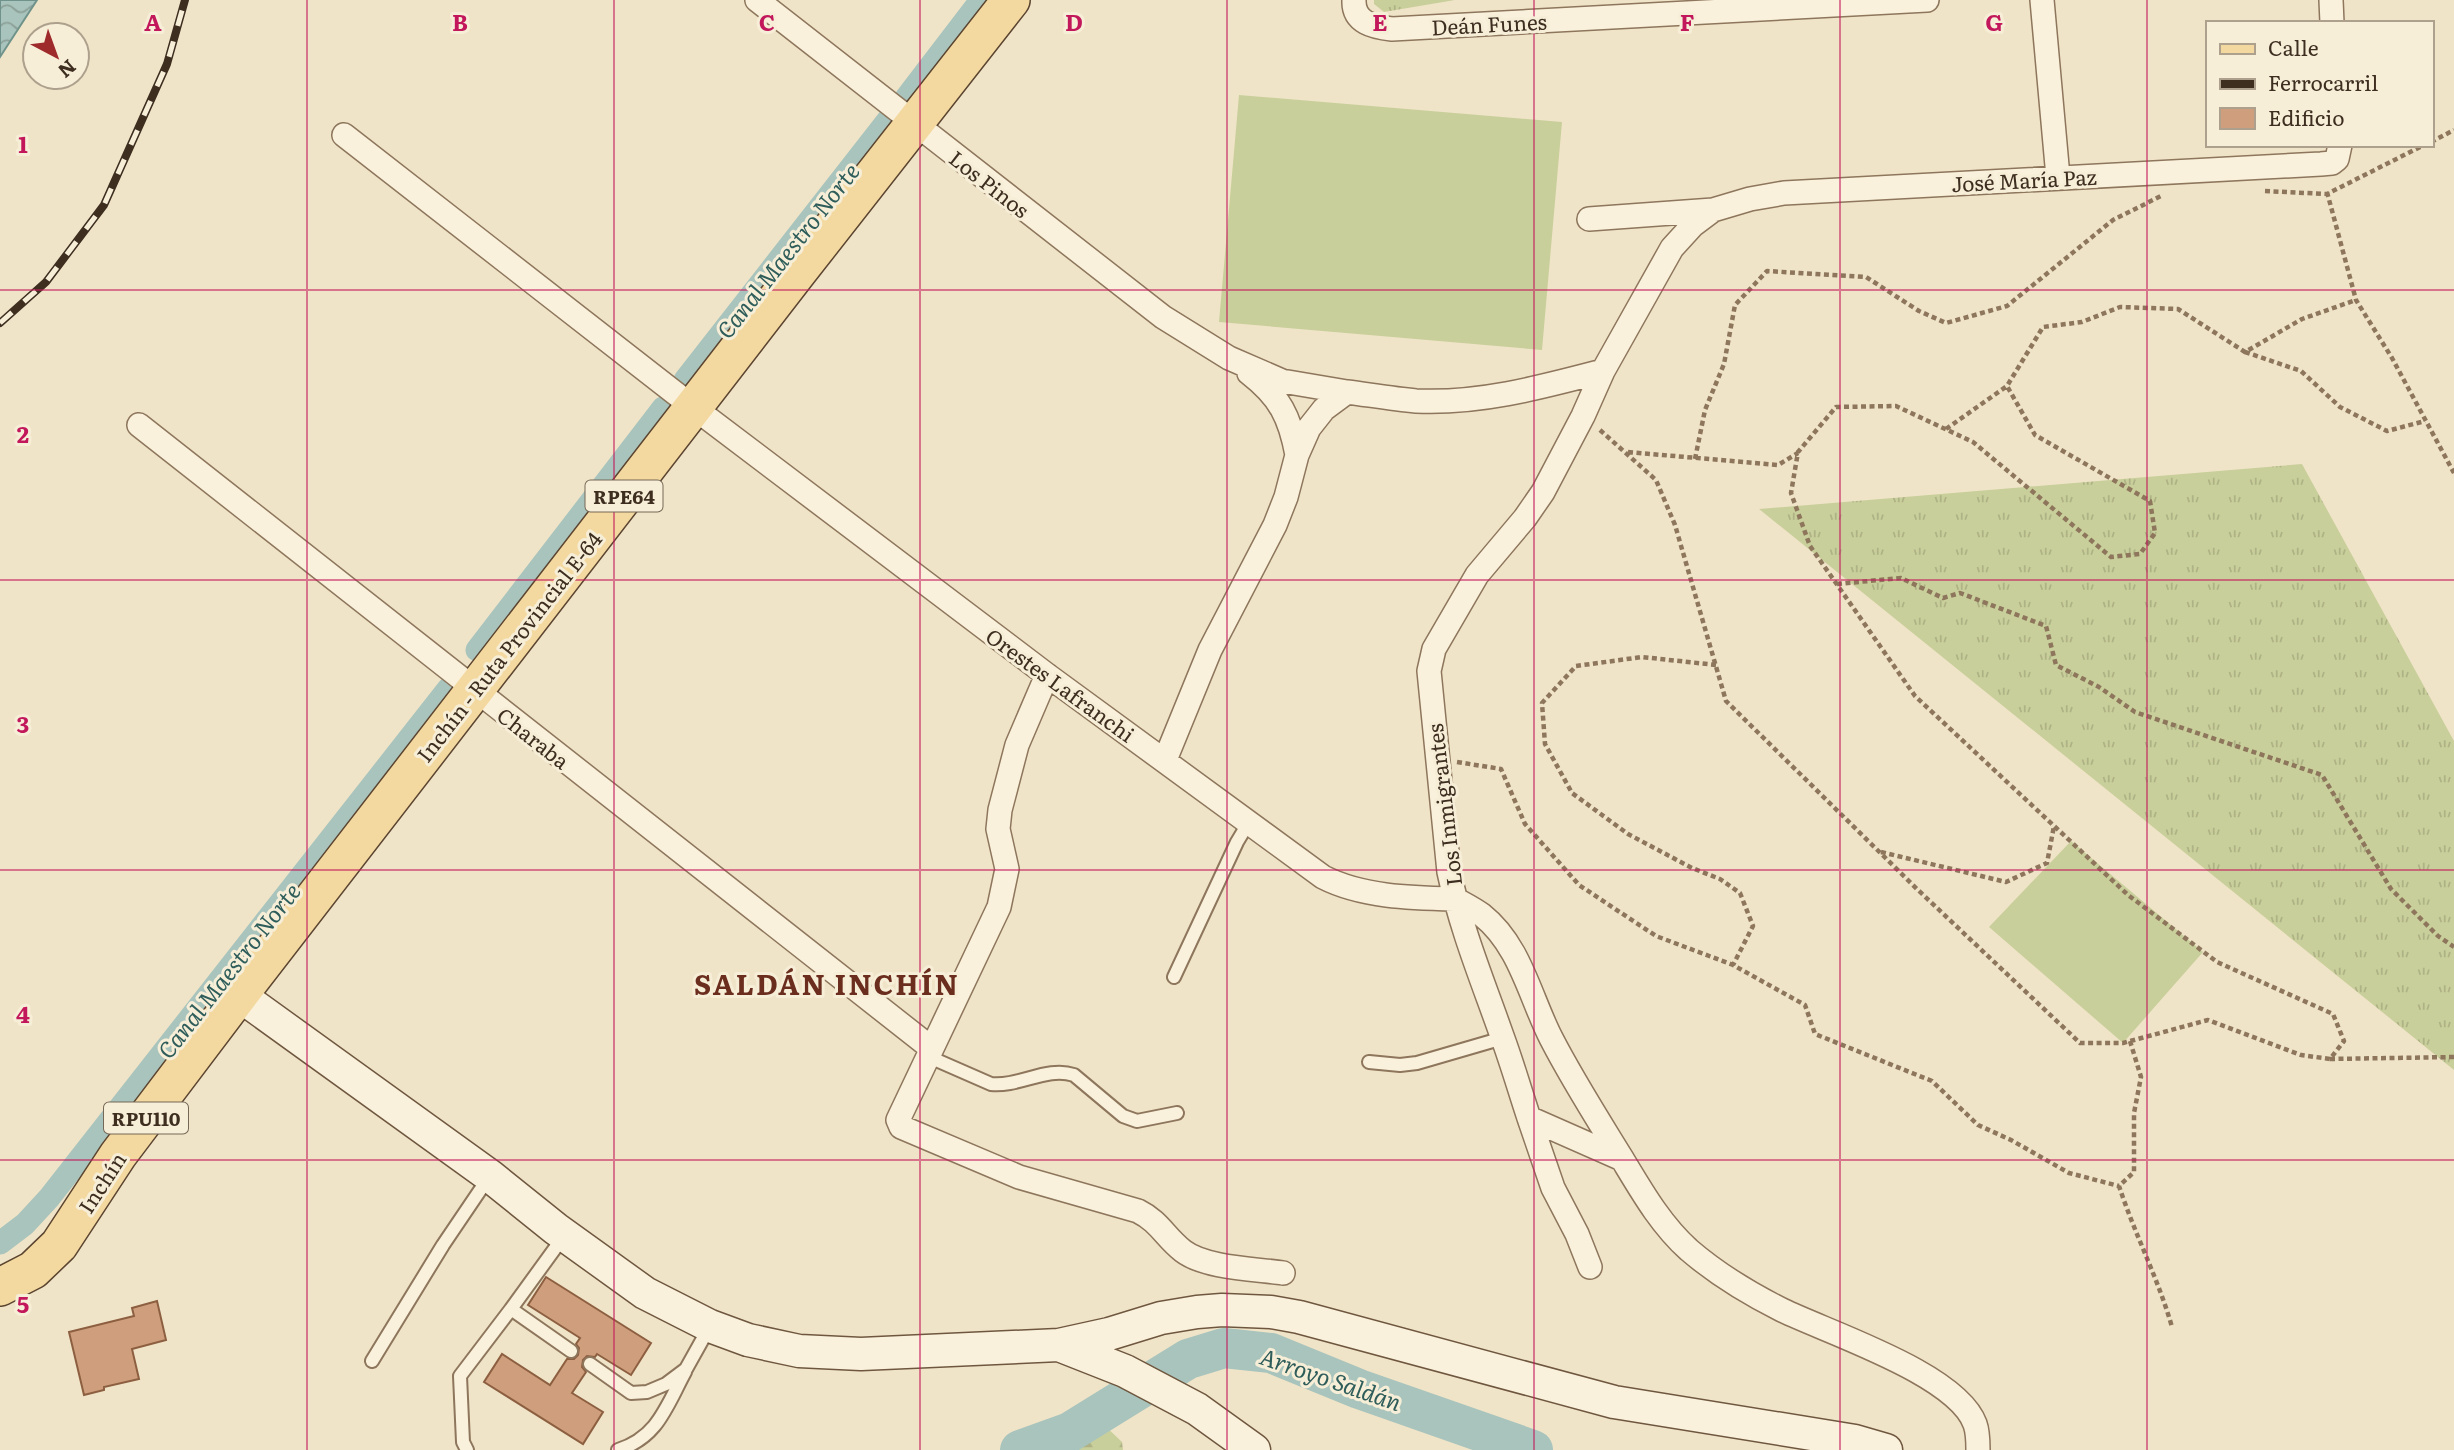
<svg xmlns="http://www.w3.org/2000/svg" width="2454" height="1450" font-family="Literata,serif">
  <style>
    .grass { fill: url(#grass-tufts) }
    .forest { fill: url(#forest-firs) }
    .pitch { fill: #c9cf9b }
    .water { fill: url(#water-waves); stroke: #6f938a; stroke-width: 2 }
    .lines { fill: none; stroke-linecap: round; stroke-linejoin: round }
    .canal { stroke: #a9c4bc; stroke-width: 23 }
    .river { stroke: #a9c4bc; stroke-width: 40 }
    .building { fill: #cf9f7d; stroke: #8d5f41; stroke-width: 2 }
    .lane-casing { stroke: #8d765c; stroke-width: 16 }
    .street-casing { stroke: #8d765c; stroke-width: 26 }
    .secondary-casing { stroke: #6f573f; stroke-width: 35 }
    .primary-casing { stroke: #5b4430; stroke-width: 40 }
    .path { stroke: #8d765c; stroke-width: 4.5; stroke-dasharray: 5 3.5; stroke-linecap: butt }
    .lane { stroke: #faf1dc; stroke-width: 12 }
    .street { stroke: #faf1dc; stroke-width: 23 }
    .secondary { stroke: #faf1dc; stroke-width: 32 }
    .primary { stroke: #f3d9a0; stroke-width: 37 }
    .rail-casing { stroke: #3d2e20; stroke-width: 8 }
    .rail { stroke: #f7eed8; stroke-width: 5; stroke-dasharray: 16; stroke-linecap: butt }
    .grid { fill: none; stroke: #c2185b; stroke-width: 2; stroke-opacity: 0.55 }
    .labels { text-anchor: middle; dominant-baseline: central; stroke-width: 6; stroke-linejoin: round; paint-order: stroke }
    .shield { fill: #f7eed8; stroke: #756857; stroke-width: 2 }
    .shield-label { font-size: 19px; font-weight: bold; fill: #3d2e20 }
    .street-label { font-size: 21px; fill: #3d2e20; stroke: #f7eed8 }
    .water-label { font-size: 23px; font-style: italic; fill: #2f5d5a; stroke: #f7eed8 }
    .district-label { font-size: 28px; font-weight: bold; letter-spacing: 2px; fill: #6b2e1e; stroke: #f7eed8 }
    .grid-label { font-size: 23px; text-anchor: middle; font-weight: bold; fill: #c2185b; stroke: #f7eed8; stroke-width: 6; stroke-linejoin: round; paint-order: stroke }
  </style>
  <defs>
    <pattern id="grass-tufts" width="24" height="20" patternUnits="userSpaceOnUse" patternTransform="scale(1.75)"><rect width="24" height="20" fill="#c9cf9b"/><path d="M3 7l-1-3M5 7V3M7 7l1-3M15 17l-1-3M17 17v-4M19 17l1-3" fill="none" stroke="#aeb285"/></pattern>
    <pattern id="forest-firs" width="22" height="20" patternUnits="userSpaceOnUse" patternTransform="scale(1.75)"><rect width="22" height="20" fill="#c9cf9b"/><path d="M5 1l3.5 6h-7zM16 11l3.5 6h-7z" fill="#aeb285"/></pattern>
    <pattern id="water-waves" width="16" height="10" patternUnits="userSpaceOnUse" patternTransform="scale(1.75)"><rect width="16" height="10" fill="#a9c4bc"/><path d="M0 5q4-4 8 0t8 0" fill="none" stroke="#8ba098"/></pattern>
  </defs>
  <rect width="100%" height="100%" fill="#f0e4c8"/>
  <path class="grass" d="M1374 0H1455L1384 12 1374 4Z
    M2302 464 2454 741V1070L1759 509Z"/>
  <path class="forest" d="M1100 1421 1122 1442 1123 1450H1020Z"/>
  <path class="pitch" d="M1239 95 1562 122 1542 350 1219 322Z
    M2071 841 2203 952 2123 1043 1989 927Z"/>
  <path class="water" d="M0 0H37L0 57Z"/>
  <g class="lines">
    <path class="canal" d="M906 98 981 0
      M685 380 888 120
      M477 650 663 408
      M0 1243 25 1224 49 1198 448 689"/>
    <path class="river" d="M1020 1450 1070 1432 1188 1359 1224 1348 1271 1353 1359 1389 1533 1450"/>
  </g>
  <path class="building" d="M546 1277 651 1343 631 1375 597 1354 595 1357 587 1356 583 1360 582 1367 586 1372 572 1393 603 1412 583 1444 484 1382 502 1354 550 1385 567 1359H574L578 1355 579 1348 576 1344 580 1338 528 1305Z
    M157 1301 166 1340 132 1349 139 1379 104 1387V1390L84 1395 69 1332 134 1316 132 1308Z"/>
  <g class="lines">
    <defs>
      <path id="lane" d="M1174 977 1237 842 1249 822
        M927 1056 991 1084C1019 1087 1047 1066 1074 1075L1123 1116 1137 1121 1177 1113
        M1369 1062 1400 1065 1417 1063 1503 1038
        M564 1236 511 1309 571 1351
        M372 1361 443 1245 489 1177
        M590 1364 631 1393 647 1392 666 1384 686 1369 710 1326
        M467 1450 463 1442 460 1376 511 1309
        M618 1450C658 1437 666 1407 685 1372"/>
      <path id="street" d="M757 0 1163 317 1229 358 1282 381 1347 392
        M1354 0C1353 23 1374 27 1392 29L1927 0
        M2042 0 2058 177
        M2331 0 2332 23
        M344 135 693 407 1047 675 1323 877C1362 897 1411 898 1455 899
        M1589 219 1713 210 1750 199 1784 193 2321 164 2332 163 2337 159 2340 145
        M1249 373C1280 397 1290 417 1297 455
        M139 425 931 1048
        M1047 675 1017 745 1000 810 998 829 1007 869 999 907 898 1120 901 1127 1019 1177 1138 1211C1160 1222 1164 1236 1183 1251 1205 1268 1255 1269 1283 1273
        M1165 760 1210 650 1275 525 1286 497 1297 455 1309 428 1324 409 1347 392C1370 395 1393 399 1416 401 1480 404 1542 387 1603 371
        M1455 899C1464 904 1474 909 1482 915 1520 945 1530 997 1551 1038 1572 1079 1597 1118 1621 1157 1641 1190 1660 1224 1689 1250 1717 1274 1750 1294 1782 1310 1829 1333 1957 1374 1975 1424 1978 1432 1978 1442 1978 1450
        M1529 1118 1553 1188 1577 1234 1590 1267
        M1622 1159 1529 1118C1520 1091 1512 1063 1502 1036 1483 982 1461 929 1449 872L1429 671 1434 649 1477 575 1525 518 1543 492 1583 416 1603 371 1672 248 1693 225 1713 210"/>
      <path id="secondary" d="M239 995 490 1176 556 1229 645 1293 710 1326 748 1340 799 1351 861 1354 1059 1345 1109 1334 1161 1318 1197 1312 1222 1310 1271 1312 1299 1317 1614 1402 1855 1441 1886 1450
        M1059 1345 1125 1371 1197 1409 1254 1450"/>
      <path id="primary" d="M0 1287 33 1270 59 1245 118 1155 239 995 797 273 1011 0"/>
    </defs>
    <use href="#lane" class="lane-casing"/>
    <use href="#street" class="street-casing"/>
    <use href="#secondary" class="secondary-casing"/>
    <use href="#primary" class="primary-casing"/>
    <path class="path" d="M2431 142 2454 130
      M2265 191 2327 194 2424 145
      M2327 192 2356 300 2392 358 2454 473
      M2245 352 2301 371 2340 407 2387 431 2425 421
      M1946 429 2007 386
      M1600 430 1656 480 1675 525 1726 701 1918 890 2080 1043H2123L2208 1020 2301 1055 2330 1059 2344 1041 2333 1014 2217 962 2128 895 1915 696 1810 546 1791 493 1798 452 1836 407 1896 406 1973 442 2111 557 2140 554 2155 533 2150 501 2035 435 2007 386 2043 327 2082 322 2120 307 2178 309 2245 352 2302 319 2356 300
      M1628 452 1778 465 1798 453
      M1695 459 1705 410 1724 364 1735 305 1767 271 1866 277 1919 311 1946 323 2007 306 2113 220 2161 196
      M1837 584 1901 578 1943 598 1960 593 2046 626 2056 665 2099 687 2135 712 2322 775 2391 889 2438 936 2454 947
      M1716 665 1642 657 1576 666 1542 703 1545 744 1572 793 1628 834 1692 868 1720 879 1740 893 1753 926 1733 965
      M1457 762 1501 769 1525 824 1579 885 1656 936 1733 965 1805 1005 1815 1034 1932 1081 1978 1125 2011 1140 2069 1173 2119 1186
      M1881 852 2006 882 2047 863 2054 826
      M2130 1041 2141 1077 2134 1113V1172L2119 1186C2135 1235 2158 1278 2172 1327
      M2330 1059 2454 1057"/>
    <use href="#lane" class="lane"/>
    <use href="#street" class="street"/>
    <use href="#secondary" class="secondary"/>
    <use href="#primary" class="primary"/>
    <defs>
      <path id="rail" d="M0 323 46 282 104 205 167 64 185 0"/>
    </defs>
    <use href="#rail" class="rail-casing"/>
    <use href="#rail" class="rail"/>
  </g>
  <path class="grid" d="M307 0V1450M614 0V1450M920 0V1450M1227 0V1450M1534 0V1450M1840 0V1450M2147 0V1450M0 290H2454M0 580H2454M0 870H2454M0 1160H2454"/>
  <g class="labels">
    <g class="shield">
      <rect x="585.5" y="480.5" width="77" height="31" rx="5"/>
      <rect x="104" y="1102.5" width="84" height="31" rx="5"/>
    </g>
    <g class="shield-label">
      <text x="624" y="496">RPE64</text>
      <text x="146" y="1118">RPU110</text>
    </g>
    <g class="street-label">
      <text transform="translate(1489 23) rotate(-3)">Deán Funes</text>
      <text transform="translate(2024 179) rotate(-3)">José María Paz</text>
      <text transform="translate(990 183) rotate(38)">Los Pinos</text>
      <text transform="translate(508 646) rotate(-52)">Inchín - Ruta Provincial E-64</text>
      <text transform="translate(1061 684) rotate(36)">Orestes Lafranchi</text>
      <text transform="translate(534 737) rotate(38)">Charaba</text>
      <text transform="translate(1443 805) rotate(-97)">Los Inmigrantes</text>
      <text transform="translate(101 1182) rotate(-57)">Inchín</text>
    </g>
    <g class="water-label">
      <text transform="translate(787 250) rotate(-52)">Canal Maestro Norte</text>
      <text transform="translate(228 970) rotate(-52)">Canal Maestro Norte</text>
      <text transform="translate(1331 1378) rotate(19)">Arroyo Saldán</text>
    </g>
    <g class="district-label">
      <text x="827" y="983">SALDÁN INCHÍN</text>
    </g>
  </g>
  <g class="grid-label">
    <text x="153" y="31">A</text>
    <text x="460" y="31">B</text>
    <text x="767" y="31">C</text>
    <text x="1074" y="31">D</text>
    <text x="1380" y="31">E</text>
    <text x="1687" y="31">F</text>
    <text x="1994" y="31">G</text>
    <text x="23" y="153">1</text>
    <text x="23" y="443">2</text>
    <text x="23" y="733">3</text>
    <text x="23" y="1023">4</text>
    <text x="23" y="1313">5</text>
  </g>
  <rect x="2206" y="21" width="228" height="126" fill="#f7eed8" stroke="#ada18e" stroke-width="2"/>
  <rect x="2220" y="44" width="35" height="10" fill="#f3d9a0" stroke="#ada18e" stroke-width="2"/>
  <text x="2268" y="56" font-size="21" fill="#3d2e20">Calle</text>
  <rect x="2220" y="79" width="35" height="10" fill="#3d2e20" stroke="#ada18e" stroke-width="2"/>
  <text x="2268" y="91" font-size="21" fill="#3d2e20">Ferrocarril</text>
  <rect x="2220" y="108" width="35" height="21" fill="#cf9f7d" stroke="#ada18e" stroke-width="2"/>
  <text x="2268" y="126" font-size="21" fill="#3d2e20">Edificio</text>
  <g transform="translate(56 56) rotate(139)"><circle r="33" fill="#f7eed8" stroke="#ada18e" stroke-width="2"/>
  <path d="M0-5L12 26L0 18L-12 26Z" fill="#9e2a2b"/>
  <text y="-10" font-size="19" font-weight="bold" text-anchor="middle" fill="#3d2e20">N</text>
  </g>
</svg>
